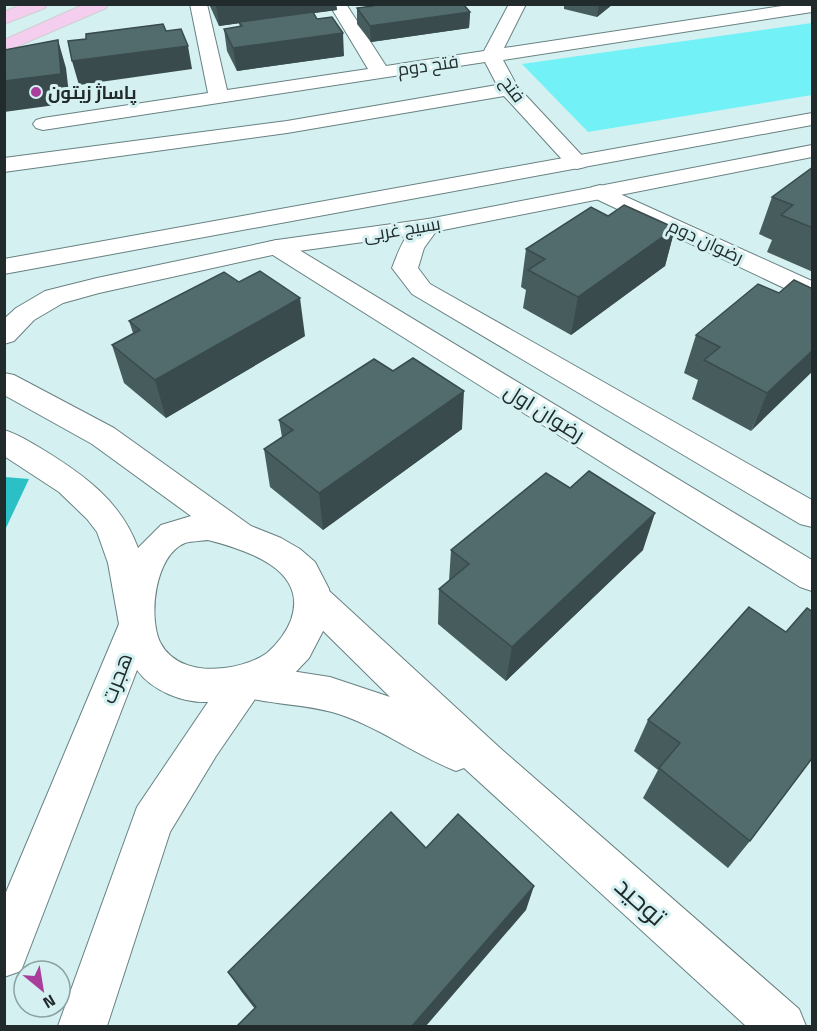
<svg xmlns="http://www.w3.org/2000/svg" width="817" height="1031" font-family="'Titillium Web',Cairo,sans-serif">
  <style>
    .green { fill: #72f2f6 }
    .water { fill: #2bc0c5 }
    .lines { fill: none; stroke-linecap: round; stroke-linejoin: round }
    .minor-casing { stroke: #688182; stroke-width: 2 }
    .secondary-casing { stroke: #688182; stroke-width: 2 }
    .primary-casing { stroke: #ced0d1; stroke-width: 2 }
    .minor { fill: #fff; fill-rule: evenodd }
    .secondary { fill: #fff; fill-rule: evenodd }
    .primary { fill: #f5cdee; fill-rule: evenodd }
    .wall { fill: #475c5d }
    .shaded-wall { fill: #394b4c }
    .building { fill: #526b6c; stroke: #394b4c; stroke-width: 1.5 }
    .poi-dot { fill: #aa3e9d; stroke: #d4f0f1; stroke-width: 2 }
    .labels { text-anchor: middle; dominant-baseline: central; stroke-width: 6; stroke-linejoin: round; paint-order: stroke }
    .far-street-label { font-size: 18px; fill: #212b2c; stroke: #d4f0f1 }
    .far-poi-label { font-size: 18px; font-weight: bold; fill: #212b2c; stroke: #d4f0f1; text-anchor: start }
    .street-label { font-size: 21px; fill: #212b2c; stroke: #d4f0f1 }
    .near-street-label { font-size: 26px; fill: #212b2c; stroke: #d4f0f1 }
  </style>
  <rect width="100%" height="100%" fill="#d4f0f1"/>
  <path class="green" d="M812 23V95L588 132 522 64Z"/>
  <path class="water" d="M5 477 29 479 5 530 4 477Z"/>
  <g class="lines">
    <defs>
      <path id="minor" d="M190 4H207L227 90 368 69 329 4H346L386 66 484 51 509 4H526L504 48 795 4H812V12L503 60 517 86 588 162 585 167 577 169 569 167 504 96 287 133 4 172V158L287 121 497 85 485 62 43 130 36 128 33 124 36 120 43 118 208 93Z
        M600 185 812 281V299L803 297 592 197 589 192 592 187Z
        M428 219 436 221 440 226 424 248 418 268 430 284 812 500V527L800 524 412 294 392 268C399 250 408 224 428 219Z
        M277 240 286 242 812 560V591L800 587 268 252 265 247 268 242Z
        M313 583 326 588 500 748 799 1009 806 1026H746L464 768 456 771C413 754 377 725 332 712 299 703 264 705 232 693L227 681 232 669 246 664 330 677 390 697 300 608 295 598 300 588Z"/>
      <path id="secondary" d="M812 113V125L4 274V259Z
        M812 145V157L428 233 277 254 99 293 63 303 34 320 14 341 4 344V319L16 308 45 291 97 278 277 240 428 219Z
        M4 373 14 375 114 428 251 526 281 538 300 549 315 562 329 589 331 608 323 631 309 658 291 677 260 692 216 756 170 832 107 1026H58L137 807 208 702C183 703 152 691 137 670L21 971 4 977V897L119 624 108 563 97 532 87 519 59 492 4 456V430C18 434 30 442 42 449 83 474 121 501 138 548L161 525 191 516 92 444 4 395ZM208 540C246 550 309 569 291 620 286 633 277 644 267 653 254 662 239 666 224 668 200 671 172 666 160 642 148 616 155 555 185 543 192 541 201 541 208 540Z"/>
      <path id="primary" d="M23 4H47L45 8 4 24V12Z
        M85 4H108L106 8 4 52V40Z"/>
    </defs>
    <use href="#minor" class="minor-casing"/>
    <use href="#secondary" class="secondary-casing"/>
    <use href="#primary" class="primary-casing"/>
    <use href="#minor" class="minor"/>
    <use href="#secondary" class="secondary"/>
    <use href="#primary" class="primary"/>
  </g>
  <path class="wall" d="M209 4H336L337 10 313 13 344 56 237 71 227 51 224 29 240 27 239 23 219 26Z
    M370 4H463L470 12 469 28 371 42 357 24V8L370 6Z
    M564 4H613L597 17 564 9Z
    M813 167V272L767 252 772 240 759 234 772 197Z
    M608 216 675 228 665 266 571 335 523 308 526 290 521 287 526 249Z
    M239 282 305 336 166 418 124 383 112 345 133 333 129 321Z
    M813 289 751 431 692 399 698 380 684 373 696 335 779 293Z
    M279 420 462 429 323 530 270 487 264 449 282 437Z
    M451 550H643L506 681 438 624 439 589 449 581Z
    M749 607 750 841 728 868 643 798 658 770 634 751 648 720Z
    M426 848 526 910 255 1009 241 991 228 972Z"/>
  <path class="shaded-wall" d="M216 4H336L337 10 219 26Z
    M599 4H613L597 17Z
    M470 12 469 28 371 42 370 26Z
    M343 33 344 56 237 71 233 48Z
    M58 40 66 68 70 103 4 112V81Z
    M188 46 192 69 79 85 72 61Z
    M675 228 665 266 571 335 578 297Z
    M300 298 305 336 166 418 155 380Z
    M813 350V371L751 431 767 393Z
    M464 391 462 429 323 530 319 493Z
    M655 513 643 550 506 681 512 647Z
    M534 886 526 910 426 1026H412Z"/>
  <path class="building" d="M372 4H463L470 12 370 26 357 8 373 6Z
    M313 12 317 19 332 17 343 33 233 48 224 29 242 26 239 22Z
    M163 24 166 31 181 29 188 46 72 61 68 41 86 39V34Z
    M58 40 61 74 4 81V50Z
    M813 167V228L781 215 793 205 772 197Z
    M624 205 675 228 578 297 528 270 545 259 526 249 591 207 608 216Z
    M260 271 300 298 155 380 112 345 140 330 129 321 224 272 239 282Z
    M794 280 813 289V350L767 393 704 360 720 347 696 335 758 284 779 293Z
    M413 358 464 391 319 493 264 449 293 430 279 420 374 359 393 371Z
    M589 471 655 513 512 647 439 589 469 564 451 550 546 473 570 488Z
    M749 607 786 632 807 608 813 612V757L750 841 659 768 680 743 648 720Z
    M391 812 426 848 458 814 534 886 412 1026H237L256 1007 228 972Z"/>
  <circle class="poi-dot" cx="36" cy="92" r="6"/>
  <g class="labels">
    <g class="far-street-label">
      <text transform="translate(428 65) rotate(-8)">فتح دوم</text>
      <text transform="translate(513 89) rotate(54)">فتح</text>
      <text transform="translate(402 229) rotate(-9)">بسیج غربی</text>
      <text transform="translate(706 241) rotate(25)">رضوان دوم</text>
    </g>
    <g class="far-poi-label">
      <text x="48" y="92">پاساژ زیتون</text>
    </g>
    <g class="street-label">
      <text transform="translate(545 412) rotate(32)">رضوان اول</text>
      <text transform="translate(116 678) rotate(-69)">هجرت</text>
    </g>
    <g class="near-street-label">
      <text transform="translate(641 901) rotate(42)">توحید</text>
    </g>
  </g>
  <rect width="817" height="1031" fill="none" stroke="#212b2c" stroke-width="12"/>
  <g transform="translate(42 989) rotate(150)"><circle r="28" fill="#d4f0f1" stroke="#8ca1a2" stroke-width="1.5"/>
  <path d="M0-4.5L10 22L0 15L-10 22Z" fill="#aa3e9d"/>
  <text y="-9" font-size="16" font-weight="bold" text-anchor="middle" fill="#212b2c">N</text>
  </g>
</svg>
